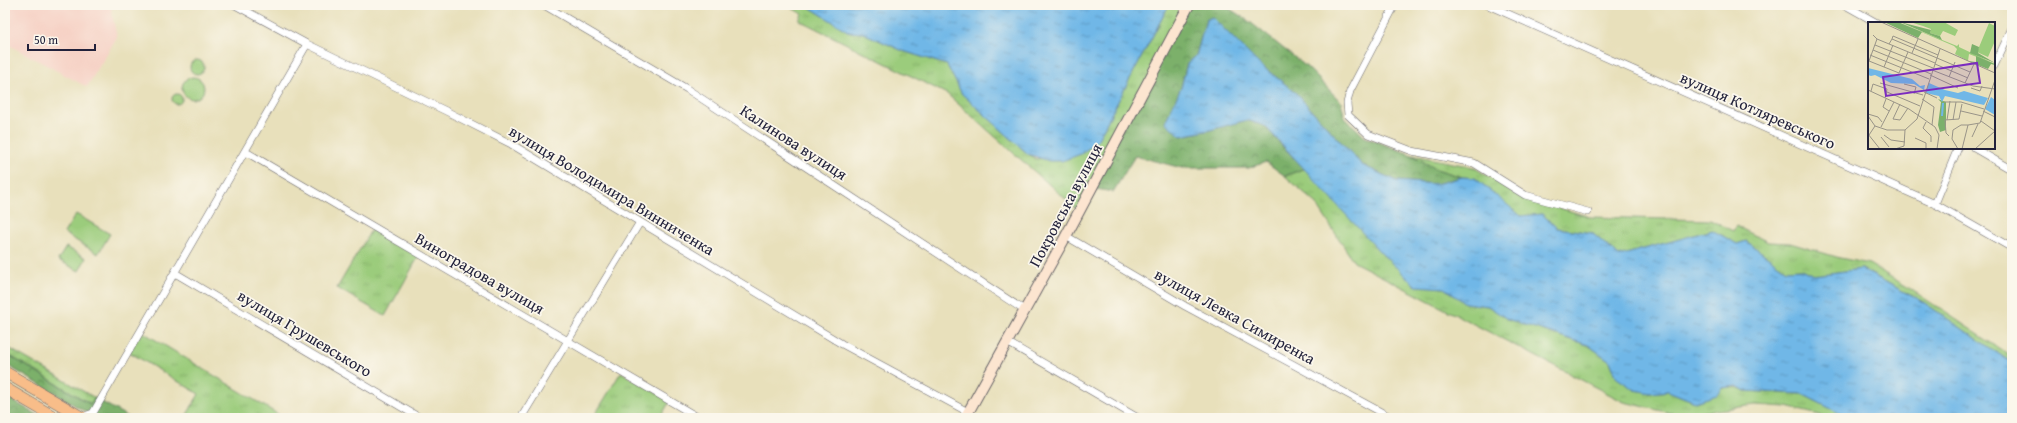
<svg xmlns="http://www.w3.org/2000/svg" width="2017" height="423" font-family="'Gentium Book Plus',serif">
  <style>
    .built { fill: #f6d1c5 }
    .grass { fill: url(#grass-tufts); stroke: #5e775b }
    .forest { fill: url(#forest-crowns); stroke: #4f6953 }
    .park { fill: #9bcc7b; stroke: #5e775b }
    .water { fill: url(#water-ripples); stroke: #496c91 }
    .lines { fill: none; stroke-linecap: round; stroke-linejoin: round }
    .street-casing { stroke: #676468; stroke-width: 8 }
    .secondary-casing { stroke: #676468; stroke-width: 12 }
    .primary-casing { stroke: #676468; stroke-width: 12 }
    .street { stroke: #fff; stroke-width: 7 }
    .secondary { stroke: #fce5d0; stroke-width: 10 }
    .primary { stroke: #f8bd89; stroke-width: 11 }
    .labels { text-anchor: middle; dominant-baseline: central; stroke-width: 3.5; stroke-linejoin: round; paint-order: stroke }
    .street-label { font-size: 16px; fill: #22223b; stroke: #fbf7ec }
    .inset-river { fill: none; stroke: #70b7e7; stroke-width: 2 }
    .inset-road { fill: none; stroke: #999488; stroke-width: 1 }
    .view { fill: #7b2cbf; fill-opacity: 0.15; stroke: #7b2cbf; stroke-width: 2 }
    .inset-edge { fill: none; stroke: #22223b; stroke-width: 2 }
  </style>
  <defs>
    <pattern id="grass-tufts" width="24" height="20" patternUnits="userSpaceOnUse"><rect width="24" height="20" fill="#9bcc7b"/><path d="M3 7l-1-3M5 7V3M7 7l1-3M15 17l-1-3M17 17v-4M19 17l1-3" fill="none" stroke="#85af6b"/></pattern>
    <pattern id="forest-crowns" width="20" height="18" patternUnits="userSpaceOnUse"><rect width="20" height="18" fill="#7cb06b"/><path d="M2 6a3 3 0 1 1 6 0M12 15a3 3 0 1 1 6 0" fill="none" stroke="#658f59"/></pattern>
    <pattern id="water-ripples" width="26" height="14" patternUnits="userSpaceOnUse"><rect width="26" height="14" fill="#70b7e7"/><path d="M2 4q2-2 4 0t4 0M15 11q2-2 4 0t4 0" fill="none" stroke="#5c94bc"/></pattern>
  </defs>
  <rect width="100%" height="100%" fill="#fbf7ec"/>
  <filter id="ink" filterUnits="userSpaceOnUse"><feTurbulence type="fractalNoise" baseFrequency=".025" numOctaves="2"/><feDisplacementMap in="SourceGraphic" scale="8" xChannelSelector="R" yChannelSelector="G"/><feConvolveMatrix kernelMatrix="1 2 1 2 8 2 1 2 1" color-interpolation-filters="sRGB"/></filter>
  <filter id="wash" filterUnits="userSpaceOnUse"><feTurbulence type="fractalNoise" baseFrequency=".012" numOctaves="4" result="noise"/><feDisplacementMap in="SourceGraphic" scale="16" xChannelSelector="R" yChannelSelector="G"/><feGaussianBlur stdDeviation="0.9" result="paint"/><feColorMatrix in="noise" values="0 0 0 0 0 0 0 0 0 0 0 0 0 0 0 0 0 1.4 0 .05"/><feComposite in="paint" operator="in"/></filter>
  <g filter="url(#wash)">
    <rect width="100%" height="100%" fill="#e8e0bb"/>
    <path class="built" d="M5 5H113L111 10 117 37 87 87 5 43Z"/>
    <path class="grass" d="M787 5H806L849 32 863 33 903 51 947 65 962 94 1028 154 1036 159 1081 154 1097 141 1169 5H1189L1079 211 947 94 799 20 802 14Z
      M1412 155 1473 167 1523 197 1590 217 1710 220 1733 231 1736 226 1768 242 1790 243 1840 258 1869 264 1906 286 2012 357V363L1923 302 1862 269 1814 275 1802 269 1786 270 1746 241 1737 244 1712 230 1619 256 1592 233 1557 228 1542 214 1521 217 1475 178 1462 177 1436 169Z
      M1305 168 1381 253 1416 285 1444 288 1465 303 1488 306 1507 319 1588 345 1610 361 1617 378 1650 393 1668 391 1695 402C1711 394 1728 380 1745 391L1802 394 1849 418H1831L1787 407 1755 405 1679 415 1624 402 1354 262 1315 202 1285 176Z
      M373 227 420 254 385 316 337 288Z
      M141 331 284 418H185L199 394 129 352Z
      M5 346 95 398 91 404 5 353Z
      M621 372 670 401 660 418H593Z"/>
    <path class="forest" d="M1189 5H1224L1250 22 1308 68 1341 102 1345 118 1365 137 1412 155 1436 169 1462 177 1436 184 1396 181 1362 165 1294 91 1259 64 1212 17 1206 20 1196 56 1187 64 1181 88 1165 122 1182 136 1210 130 1247 120 1265 126 1283 147 1305 168 1285 176 1266 162 1249 168H1182L1135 156 1113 192 1091 188Z
      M5 353 90 404 95 398 130 418H96L5 364Z
      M5 396 42 418H5Z"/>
    <path class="park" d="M190 67a7 7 0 1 1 14 0a7 7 0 1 1-14 0Z
      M182 88a11 11 0 1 1 22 0a11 11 0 1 1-22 0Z
      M172 99a5 5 0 1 1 10 0a5 5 0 1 1-10 0Z
      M76 214 110 234 98 254 64 233Z
      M66 247 86 258 79 271 58 260Z"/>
    <path class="water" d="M806 5H1169L1097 141 1081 154 1062 161H1049L1028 154 962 94 947 65 903 51 863 33 849 32Z
      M1212 17 1259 64 1294 91 1362 165 1396 181 1436 184 1462 177 1475 178 1521 216 1542 214 1557 228 1592 233 1619 256 1712 230 1737 244 1746 241 1786 270 1802 269 1814 275 1861 269 1923 302 2012 363V418H1849L1802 394 1745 391 1737 386 1722 388 1717 395 1695 402 1668 391 1650 393 1635 390 1617 378 1610 361 1588 345 1507 319 1488 306 1465 303 1444 288 1416 286 1381 253 1265 126 1247 120 1210 130 1181 136 1165 122 1181 88 1187 64 1196 56 1206 20Z"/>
  </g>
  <g filter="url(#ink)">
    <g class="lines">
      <defs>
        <path id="street" d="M235 5 307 44 446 111 511 144 842 344 968 412
          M544 5 687 89 1024 310
          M1395 5 1350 91 1347 103 1348 115 1368 134 1412 151 1474 163 1525 195 1588 212
          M1488 5 1935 204 2012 248
          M1845 5 1877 23
          M1994 66 2012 28
          M1974 148 2012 170
          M246 152 699 418
          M1935 204 1958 148
          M1066 236 1185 306 1392 418
          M175 273 420 418
          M1007 342 1138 418
          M82 417 93 413 107 389 307 44
          M521 418 640 222"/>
        <path id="secondary" d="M965 418 1066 236 1189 5"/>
        <path id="primary" d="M5 372 83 418
          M5 388 56 418"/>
      </defs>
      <use href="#street" class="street-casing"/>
      <use href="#secondary" class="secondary-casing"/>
      <use href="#primary" class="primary-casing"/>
      <use href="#street" class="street"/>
      <use href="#secondary" class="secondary"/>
      <use href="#primary" class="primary"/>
    </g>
  </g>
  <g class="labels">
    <g class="street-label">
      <text transform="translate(1758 110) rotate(24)">вулиця Котляревського</text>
      <text transform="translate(794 142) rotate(33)">Калинова вулиця</text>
      <text transform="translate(612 190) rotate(31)">вулиця Володимира Винниченка</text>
      <text transform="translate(1065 205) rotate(-62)">Покровська вулиця</text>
      <text transform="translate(480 273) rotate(30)">Виноградова вулиця</text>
      <text transform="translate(1235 316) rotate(29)">вулиця Левка Симиренка</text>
      <text transform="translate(305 333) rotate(31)">вулиця Грушевського</text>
    </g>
  </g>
  <g transform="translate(1868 22)">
    <rect width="127" height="127" fill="#e8e0bb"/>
    <path d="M30 0 89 24 91 22V25L127 42 101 32 100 39 87 32 89 27 86 24ZM42 0H76L90 8 87 14 75 9 72 14 62 11 63 7 55 4ZM121 1 127 4V19L120 35 109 30Z" fill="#9bcc7b"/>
    <path d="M16 0H30L54 10 50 16ZM32 0 63 8 62 11 72 14 74 18ZM104 22 111 25 110 31 127 41 102 31ZM108 34 127 42V43L123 42 120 47 100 39 108 40ZM70 77 78 80V108L72 110 70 103 73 80Z" fill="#7cb06b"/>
    <path d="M0 46 44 57 52 64 57 63 56 68 46 62 23 61 7 53 3 54 0 53ZM61 61 77 68 90 71 96 69 120 76 116 83 77 74 74 80 71 74 57 71ZM123 75 127 78V93L117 87Z" fill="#70b7e7"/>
    <path class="inset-river" d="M74 94 75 81"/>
    <path class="inset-road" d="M13 0 127 51M5 13 9 17 1 39 31 51 40 30M9 17 67 41M24 17 25 14 70 33M21 22 24 17 69 36M7 23 65 46M5 28 63 52M44 31 50 17M2 33 61 57M69 36 102 50M67 42 100 56M16 45 25 23M64 48 105 64 127 67M62 53 90 66M81 55 87 40M12 61 55 73M97 61 106 42M36 62 48 65 46 72M103 66 112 69 114 64M0 68 41 87 67 105 71 113 69 127M3 69 5 62 19 67 17 76M19 70 52 84M56 70 69 76M18 77 15 85 21 89M54 77 66 85 64 103M76 80H93L116 87M32 82 25 97 32 98 40 86M93 89 114 94M115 89 127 95M0 92 10 95 14 100M0 94 7 104M79 98 82 79M85 98 88 80M113 99 127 109M58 100 55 106 63 114V120M13 105 26 80M0 112 12 127M1 113 7 104 19 108H37M16 113 23 118 37 120M81 114 78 111 77 98 91 97 94 82M13 115 21 125M104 115 110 102M47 116 58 121V126M27 127 36 124 37 108 49 97 72 27M90 127 84 117 85 108 93 103H100M94 127 100 103 112 101 127 58M107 127 127 109"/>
    <path class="view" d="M109 41 112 61 18 74 15 55Z"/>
    <rect width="127" height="127" class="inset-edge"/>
  </g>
  <rect width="2017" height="423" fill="none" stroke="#fbf7ec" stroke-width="20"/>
  <path d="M28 44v6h67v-6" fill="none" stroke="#22223b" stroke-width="2"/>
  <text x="34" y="44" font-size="12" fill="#22223b" stroke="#fbf7ec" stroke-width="3" paint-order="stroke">50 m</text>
</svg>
